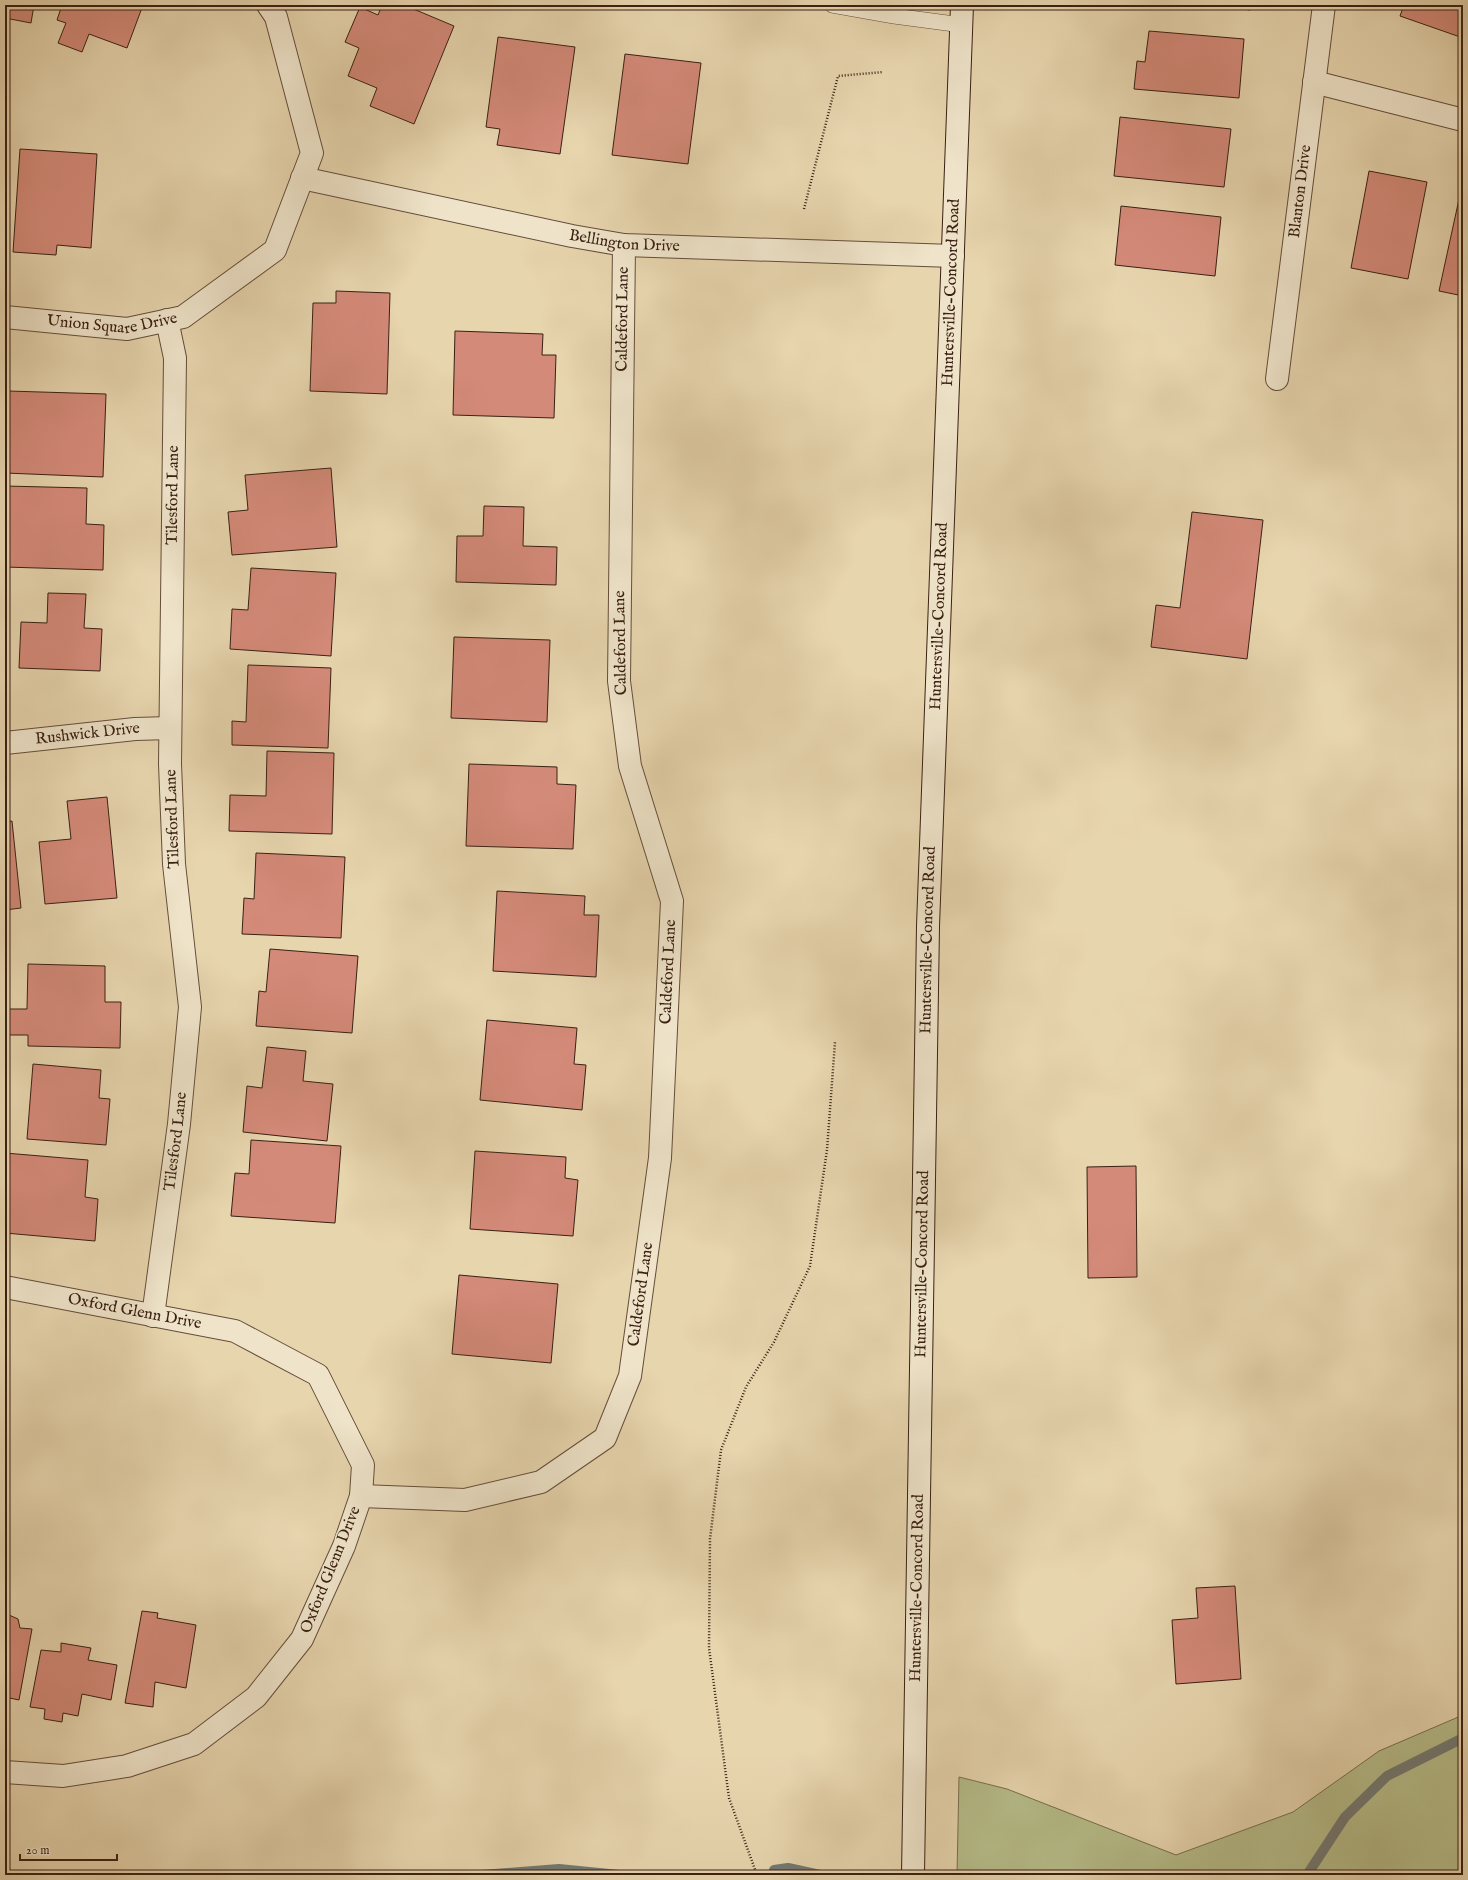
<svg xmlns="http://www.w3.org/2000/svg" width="1468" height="1880" font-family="'IM FELL English',serif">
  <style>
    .green { fill: #b6bd8a; stroke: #786e4e }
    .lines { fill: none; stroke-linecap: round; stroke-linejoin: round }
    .stream { stroke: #747a74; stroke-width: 10 }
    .building { fill: #d48a79; stroke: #3a2013 }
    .lane-casing { stroke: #654d3a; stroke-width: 16 }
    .street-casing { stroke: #654d3a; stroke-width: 24 }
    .secondary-casing { stroke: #3a2013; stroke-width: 24 }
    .path { stroke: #3a2013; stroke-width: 2.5; stroke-dasharray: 1 2; stroke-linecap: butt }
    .lane { stroke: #efe4ca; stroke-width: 15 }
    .street { stroke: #efe4ca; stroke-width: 22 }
    .secondary { stroke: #efe4ca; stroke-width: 22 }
    .labels { text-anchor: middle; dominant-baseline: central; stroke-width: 3; stroke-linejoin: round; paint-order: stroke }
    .street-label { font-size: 16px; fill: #3a2013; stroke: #efe4ca }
  </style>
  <rect width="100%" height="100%" fill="#e7d5ae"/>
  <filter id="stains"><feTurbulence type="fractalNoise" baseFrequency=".005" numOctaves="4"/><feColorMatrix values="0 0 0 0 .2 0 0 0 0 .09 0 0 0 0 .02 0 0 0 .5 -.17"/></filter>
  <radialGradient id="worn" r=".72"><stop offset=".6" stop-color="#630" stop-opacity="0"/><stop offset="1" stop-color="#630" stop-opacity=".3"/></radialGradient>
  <path class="green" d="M1463 1715V1875H957L959 1777 1007 1789 1176 1855 1293 1812 1379 1751Z"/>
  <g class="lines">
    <path class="stream" d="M774 1870 788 1868 820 1875
      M482 1875 559 1869 619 1875
      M1307 1875 1345 1817 1387 1776 1463 1738"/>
  </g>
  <path class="building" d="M5 5H34L31 23 5 18Z
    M62 5H143L127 48 89 34 82 52 58 43 66 23 57 20Z
    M382 5H404L454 26 414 124 370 106 377 88 348 76 359 48 345 42 360 7 378 15Z
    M1215 5H1251L1250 10Z
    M1404 5H1463V38L1400 16Z
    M1149 31 1244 39 1239 98 1134 89 1137 61 1145 62Z
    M498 37 575 47 560 154 497 145 500 129 486 127Z
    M625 54 701 63 688 164 612 155Z
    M1120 117 1231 129 1224 187 1114 176Z
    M20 149 97 154 91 248 57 245 56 255 13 252Z
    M1369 171 1427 182 1408 279 1351 268Z
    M1461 190 1463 191V296L1439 291Z
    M1121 206 1221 217 1215 276 1115 265Z
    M336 291 390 293 387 394 310 391 313 303H336Z
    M455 331 543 334 542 355H556L554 418 453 415Z
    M8 391 106 394 103 477 5 473Z
    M331 468 337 547 232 555 228 512 248 510 245 475Z
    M5 486 87 488 86 524 104 525 103 570 5 567Z
    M484 506 524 507 523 546 557 547 556 585 456 582 457 536H483Z
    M1192 512 1263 520 1247 659 1151 647 1156 605 1180 608Z
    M251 568 336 573 331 656 230 649 232 609 248 610Z
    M48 593 86 594 84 628 102 629 100 671 19 668 21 622 47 623Z
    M454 637 550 640 547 722 451 718Z
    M248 665 331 668 328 748 232 745V721L246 722Z
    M267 751 334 753 332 834 229 831 230 795 266 796Z
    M469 764 557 767V784L576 785 573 849 466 846Z
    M107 797 117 898 45 904 39 842 71 839 67 801Z
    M12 821 21 908 5 910V822Z
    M256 853 345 857 341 938 242 934 244 898 254 899Z
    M497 891 585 896 584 915H599L596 977 493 971Z
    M270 949 358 956 352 1033 256 1026 259 991 266 992Z
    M28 964 105 966V1002H121L120 1048 28 1046V1035H6L7 1009H27Z
    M487 1020 577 1028 574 1064 586 1065 582 1110 480 1100Z
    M267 1047 306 1051 303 1081 333 1084 327 1141 243 1132 247 1086 262 1088Z
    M33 1064 101 1070 99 1098 110 1099 106 1145 27 1139Z
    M251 1140 341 1146 335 1223 231 1216 235 1173 249 1174Z
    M475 1151 566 1157 565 1178 578 1180 573 1236 470 1229Z
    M5 1153 88 1160 85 1197 98 1199 95 1241 5 1233Z
    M1136 1166 1137 1277 1088 1278 1087 1167Z
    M459 1275 558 1284 551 1363 452 1354Z
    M1235 1586 1241 1679 1176 1684 1172 1620 1198 1618 1196 1588Z
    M142 1611 158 1613 157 1618 196 1625 186 1688 155 1682 153 1707 125 1703Z
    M9 1615 18 1619 20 1628 32 1629 19 1700 5 1697V1616Z
    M61 1643 91 1648 88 1660 117 1665 111 1700 82 1694 78 1716 63 1713 62 1722 44 1719 45 1709 30 1707 41 1650 61 1652Z"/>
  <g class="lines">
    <defs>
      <path id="lane" d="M832 5 894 16 962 25"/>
      <g id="street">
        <path d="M1314 82 1463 120"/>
        <path id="s1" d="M302 178 572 236 624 245 953 256"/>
        <path id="s2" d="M5 317 127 329 183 317 275 250 312 153 276 17 268 5"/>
        <path id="s3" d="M1277 379 1324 5"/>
        <path id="s4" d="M5 743 135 729 170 728"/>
        <path id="s5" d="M5 1287 235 1331 318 1375 363 1465 361 1496 344 1546 302 1639 256 1697 194 1744 127 1766 63 1776 5 1772"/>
        <path id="s6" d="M153 1316 179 1124 190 1007 174 864 170 764 175 358 167 320"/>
        <path id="s7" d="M361 1496 465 1500 541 1482 605 1438 630 1376 660 1158 672 901 630 766 619 681 624 245"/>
      </g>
      <g id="secondary">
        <path id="s8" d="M913 1875 928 926 962 5"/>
      </g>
    </defs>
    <use href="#lane" class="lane-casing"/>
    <use href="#street" class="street-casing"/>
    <use href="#secondary" class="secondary-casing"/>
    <path class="path" d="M804 209 838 76 883 72
      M757 1875 729 1798 709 1648 710 1539 721 1450 746 1387 774 1342 810 1266 827 1150 835 1042"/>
    <use href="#lane" class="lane"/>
    <use href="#street" class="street"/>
    <use href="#secondary" class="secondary"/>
  </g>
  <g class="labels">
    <g class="street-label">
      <text stroke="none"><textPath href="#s3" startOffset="189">Blanton Drive</textPath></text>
      <text stroke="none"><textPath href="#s1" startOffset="329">Bellington Drive</textPath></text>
      <text stroke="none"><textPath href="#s8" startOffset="1583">Huntersville-Concord Road</textPath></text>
      <text stroke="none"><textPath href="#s2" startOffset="108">Union Square Drive</textPath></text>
      <text stroke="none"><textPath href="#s7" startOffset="1393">Caldeford Lane</textPath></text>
      <text stroke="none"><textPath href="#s6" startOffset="824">Tilesford Lane</textPath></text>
      <text stroke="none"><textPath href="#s8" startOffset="1259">Huntersville-Concord Road</textPath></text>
      <text transform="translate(621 643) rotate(-91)">Caldeford Lane</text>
      <text stroke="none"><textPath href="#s4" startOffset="83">Rushwick Drive</textPath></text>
      <text transform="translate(173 819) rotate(-92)">Tilesford Lane</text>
      <text stroke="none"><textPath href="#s8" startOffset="935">Huntersville-Concord Road</textPath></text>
      <text stroke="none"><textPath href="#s7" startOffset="733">Caldeford Lane</textPath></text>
      <text stroke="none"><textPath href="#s6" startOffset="176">Tilesford Lane</textPath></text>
      <text stroke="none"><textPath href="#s8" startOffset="611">Huntersville-Concord Road</textPath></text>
      <text stroke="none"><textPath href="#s7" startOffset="409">Caldeford Lane</textPath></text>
      <text stroke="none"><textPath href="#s5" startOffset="132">Oxford Glenn Drive</textPath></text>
      <text transform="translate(331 1570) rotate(-68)">Oxford Glenn Drive</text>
      <text stroke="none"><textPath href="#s8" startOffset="287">Huntersville-Concord Road</textPath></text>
    </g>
  </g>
  <rect width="1468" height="1880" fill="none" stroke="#e7d5ae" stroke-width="20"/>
  <rect x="6" y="6" width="1456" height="1868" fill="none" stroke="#3a2013" stroke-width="2"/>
  <rect x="10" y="10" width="1448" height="1860" fill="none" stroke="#3a2013"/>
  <path d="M20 1854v6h97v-6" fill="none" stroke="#3a2013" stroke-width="2"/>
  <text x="26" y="1854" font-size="12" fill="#3a2013" stroke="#efe4ca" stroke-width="3" paint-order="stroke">20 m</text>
  <rect width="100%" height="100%" filter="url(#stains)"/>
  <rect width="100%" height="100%" fill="url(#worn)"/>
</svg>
